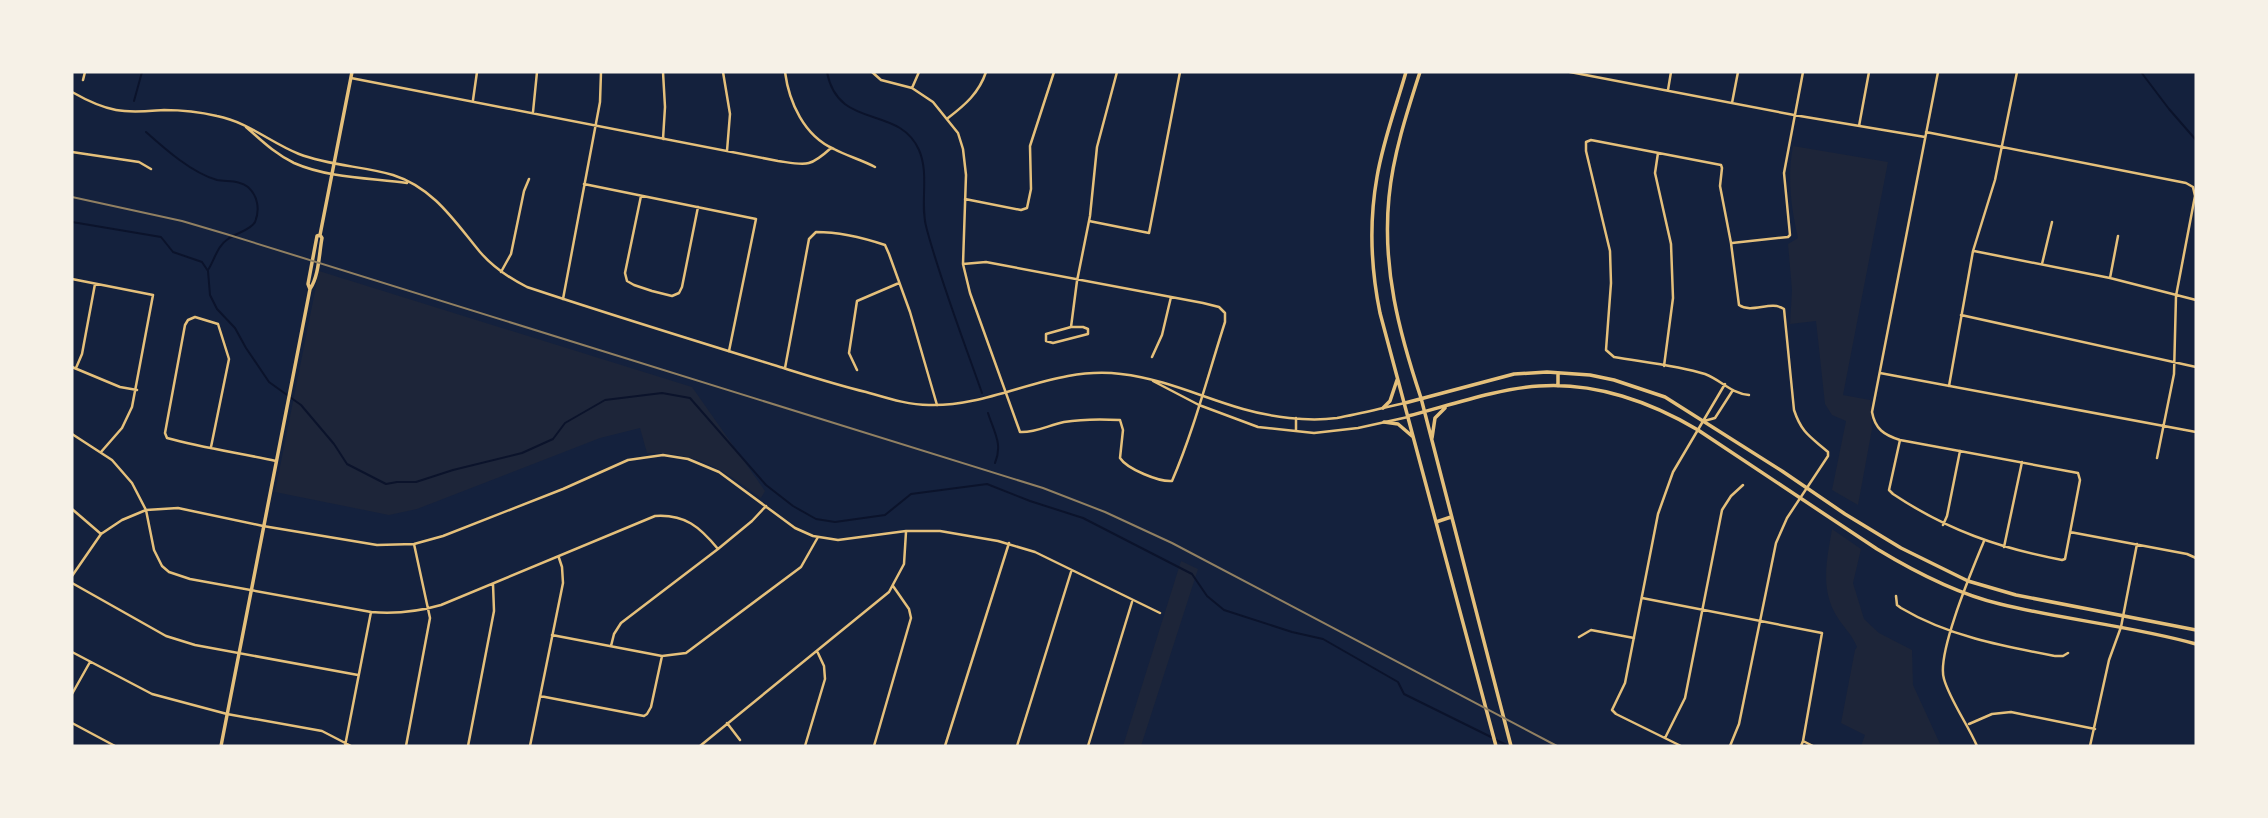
<svg xmlns="http://www.w3.org/2000/svg" width="2268" height="818" font-family="'Crimson Pro',serif">
  <style>
    .green { fill: #1d2539 }
    .lines { fill: none; stroke-linecap: round; stroke-linejoin: round }
    .stream { stroke: #0b132b; stroke-width: 2 }
    .minor { stroke: #e5c07b; stroke-width: 2.5 }
    .tertiary { stroke: #e5c07b; stroke-width: 2.5 }
    .secondary { stroke: #e5c07b; stroke-width: 3.5 }
    .rail { stroke: #918062; stroke-width: 2 }
  </style>
  <rect width="100%" height="100%" fill="#14213d"/>
  <path class="green" d="M1793 146 1888 162 1843 395 1870 400 1872 429 1858 505 1832 490 1846 421 1832 415 1825 404 1816 321 1790 324 1792 290 1788 244 1798 238C1791 208 1787 176 1793 146Z
    M319 271 692 387 765 491 761 498C720 468 700 453 647 453L640 428 600 438 417 509 389 515 275 492Z
    M1832 529 1861 549 1853 583 1864 619 1879 633 1912 650 1913 685 1941 746H1861L1865 735 1841 723 1855 650 1857 647C1852 634 1843 627 1836 615 1820 588 1827 559 1832 529Z
    M1181 561 1198 569 1141 746H1123Z"/>
  <g class="lines">
    <path class="stream" d="M827 72C838 131 899 104 919 150 930 175 919 205 927 230 942 285 963 339 982 393
      M2141 72 2169 109 2196 140
      M134 101 142 72
      M146 132C165 149 192 173 217 180 227 182 240 180 248 187 258 196 260 210 255 222 251 230 236 233 228 239 217 246 215 259 208 270
      M72 222 161 237 173 252 202 262 208 271 210 295 217 309 235 328 246 348 269 382 301 405 334 444 347 464 386 484 397 482H416L453 470 522 453 553 439 565 423 605 400 662 393 690 398 766 485 793 506 816 519 835 522 885 515 911 494 987 484 1030 501 1083 518 1192 574 1207 596 1224 610 1292 632 1323 639 1398 682 1404 694 1491 737
      M988 413C994 432 1003 444 995 463
      M1496 740 1509 746"/>
    <path class="minor" d="M663 72 665 107 663 139
      M723 72 730 114 727 151
      M785 72C789 102 804 136 834 149 847 156 862 160 875 167
      M872 72 881 80 912 88 933 102 958 133 963 149 966 175 963 264 970 293 1020 432C1035 433 1049 425 1064 422 1082 419 1101 419 1120 420L1123 430 1120 458C1127 469 1159 482 1172 481 1194 430 1208 375 1225 322V313L1219 307 1203 303 986 262 963 264
      M1570 72 1794 115 1925 137
      M351 78 778 161C806 165 809 168 831 148
      M83 80 85 72
      M912 88 919 72
      M1668 90 1671 72
      M473 100 477 72
      M1732 103 1738 72
      M533 112 537 72
      M948 118C965 105 979 93 986 72
      M1859 126 1869 72
      M1926 132 2186 183 2193 187 2195 196 2176 296 2174 374 2157 458
      M72 152 139 162 151 169
      M1658 153 1655 173 1671 244 1673 298 1664 366
      M584 184 756 219 729 351
      M641 196 625 273 627 281 634 285 652 291 672 296 679 293 682 287 698 207
      M965 199 1021 210 1027 208 1031 189 1030 146 1054 72
      M1089 221 1149 233 1180 72
      M1732 243 1788 237 1790 235 1784 173 1803 72
      M1974 251 2110 278 2196 300
      M2042 264 2052 222
      M501 272 511 254 524 191 529 179
      M2110 278 2118 236
      M72 279 153 295 132 407 122 428 101 452
      M563 299 600 102 601 72
      M1961 315 2196 367
      M1071 327H1083L1088 329V334L1053 343 1046 341V334L1071 327 1077 281 1090 216 1097 147 1117 72
      M1152 357 1162 335 1171 297
      M72 367 120 387 137 390
      M76 368 82 354 95 284
      M785 368 809 239 816 232C839 232 864 238 885 245L889 254 910 312 937 405
      M857 370 849 353 857 301 899 283
      M1880 373 2196 432
      M1949 386 1973 251 1995 180 2017 72
      M1704 421 1715 418 1733 390
      M72 434 112 460 132 483 146 510 154 550 162 566 169 572 190 579 371 612C396 614 417 612 441 605L655 516C685 514 700 527 718 549
      M1900 440 1889 490 1893 494C1947 530 1999 548 2062 560L2065 559 2080 480 2078 473 1900 440C1884 435 1875 429 1872 412L1938 72
      M211 447 229 359 218 324 195 317 188 320 185 325 165 433 167 438C203 448 240 453 276 461
      M72 509 101 534
      M1943 525 1947 516 1960 451
      M2070 532 2187 554 2196 558
      M2004 547 2022 462
      M72 576 101 534 122 520 146 510 178 508 263 526 377 545 414 544 443 536 563 489 628 460 663 455 688 459 719 472 795 528 813 536 838 540 906 531H940L998 541 1035 552 1160 613
      M72 583 166 636 195 645 358 675
      M1896 596 1897 605 1901 608C1948 636 2002 646 2055 656H2063L2068 653
      M1642 598 1822 633 1803 741 1801 746
      M552 635 662 656 686 653 801 567 818 537
      M1579 637 1591 630 1634 638
      M611 646 614 634 621 623 718 549 752 521 766 506
      M72 652 152 694 227 714 322 731 351 746
      M72 694 90 662
      M540 696 644 716 647 714 651 707 662 656
      M72 723 115 746
      M727 723 740 740
      M1969 724 1992 714 2011 712 2095 729
      M1665 738 1685 698 1722 510 1731 496 1743 485
      M1803 741 1813 746
      M345 746 371 612
      M406 746 430 618 414 544
      M468 746 494 611 493 584
      M530 746 563 583 562 567 559 558
      M700 746 889 592 904 564 906 532
      M805 746 825 679 824 666 817 651
      M874 746 911 618 909 609 893 586
      M945 746 1009 543
      M1017 746 1071 572
      M1088 746 1132 602
      M1681 746 1616 714 1612 710 1625 683 1658 514 1673 472 1725 384
      M1730 746 1739 724 1776 543 1787 518 1828 456V452C1811 437 1802 434 1794 410L1784 309C1771 300 1752 314 1739 305L1731 243 1720 186 1722 168 1721 165 1591 140 1586 142V151L1610 251 1611 283 1606 350 1614 357C1643 362 1676 365 1705 374 1721 380 1732 394 1749 395
      M1977 746C1968 725 1950 700 1944 679 1936 654 1973 568 1984 541
      M2090 746 2109 660 2121 627 2137 544"/>
    <path class="tertiary" d="M72 92C86 100 100 107 116 110 132 113 148 111 164 110 182 110 200 112 217 116 248 122 271 143 299 154 330 166 363 166 393 175 434 188 455 222 480 252 493 267 509 278 527 287 611 315 696 341 780 367 809 376 837 385 866 392 887 398 908 405 929 405 995 407 1053 365 1121 374 1165 379 1201 397 1243 409 1271 417 1307 422 1337 418 1360 414 1382 408 1405 403
      M246 127C261 140 275 154 294 163 328 178 370 178 407 183
      M1153 381 1199 405 1258 427 1314 433 1358 428 1408 417
      M1296 431V418"/>
    <path class="secondary" d="M1406 72C1396 107 1383 141 1377 177 1369 222 1371 269 1380 313L1496 746
      M1420 72C1407 112 1393 155 1389 197 1382 268 1399 332 1421 398L1511 746
      M310 289 308 284 317 236 320 235 352 72
      M1558 373V386
      M1405 403 1514 374 1547 372 1590 375 1614 380 1665 397 1782 471 1845 514 1901 548 1968 581 2016 595 2196 630
      M1383 408 1390 401 1397 380
      M1408 416C1447 406 1500 388 1539 386 1595 382 1651 402 1698 430L1877 549C1915 572 1957 594 2000 604 2065 620 2132 626 2196 644
      M1384 422 1398 424 1412 436
      M1432 438 1435 418 1445 408
      M1436 522 1451 517
      M221 746 310 289C319 276 319 254 322 238L320 235"/>
    <path class="rail" d="M72 197 182 221 226 234 1043 488 1105 512 1172 543 1557 746"/>
  </g>
  <rect width="2268" height="818" fill="none" stroke="#f6f1e7" stroke-width="147"/>
</svg>
